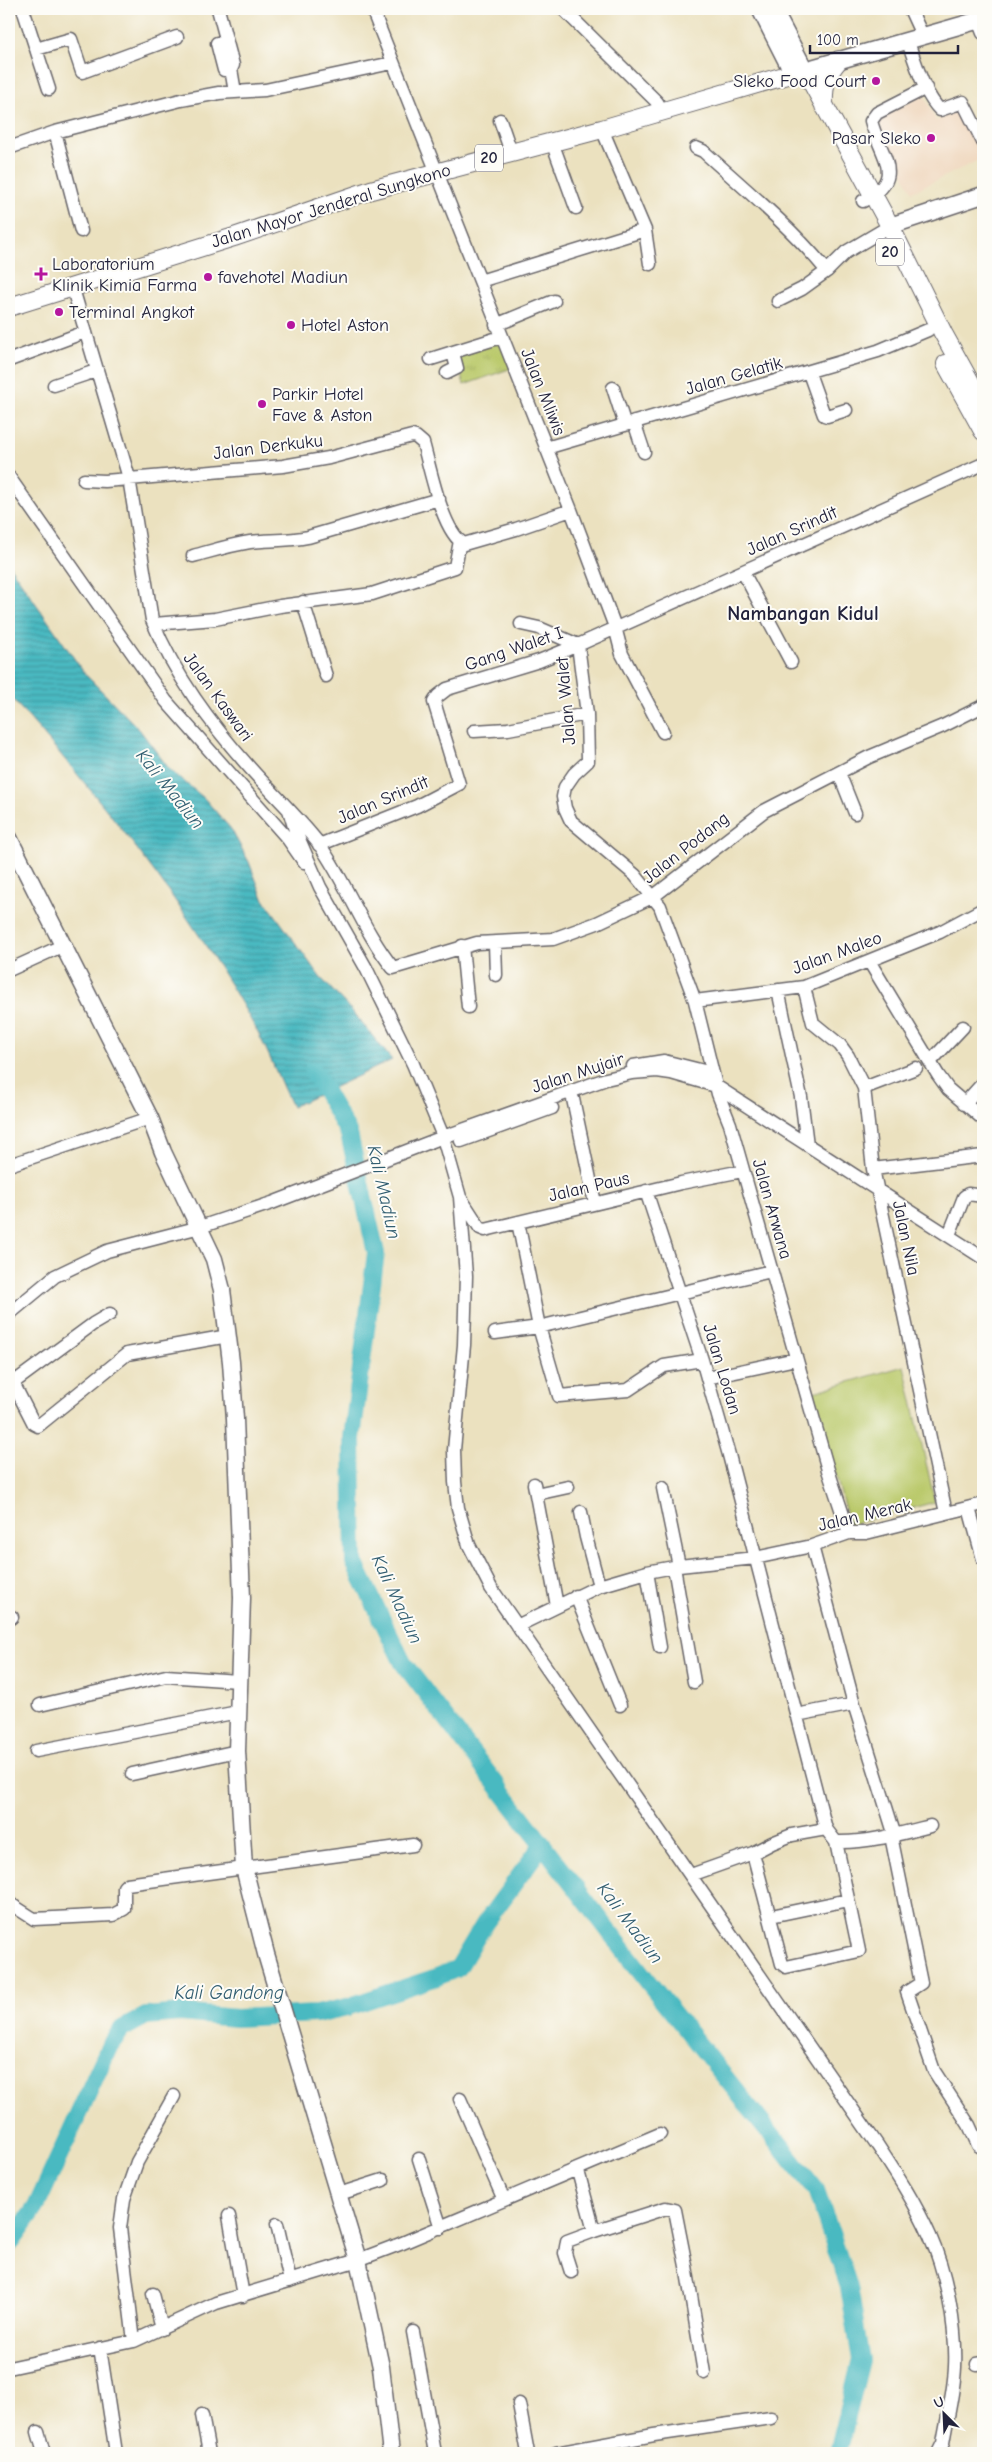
<svg xmlns="http://www.w3.org/2000/svg" width="992" height="2462" font-family="'Comic Neue',sans-serif">
  <style>
    .built { fill: #efd6bc }
    .grass { fill: url(#grass-tufts); stroke: #6e7653 }
    .pitch { fill: #bac96b; stroke: #6e7653 }
    .water { fill: url(#water-rules); stroke: #366e7e }
    .lines { fill: none; stroke-linecap: round; stroke-linejoin: round }
    .river { stroke: #4ab9c1; stroke-width: 18 }
    .minor-casing { stroke: #686569; stroke-width: 15 }
    .major-casing { stroke: #686569; stroke-width: 19 }
    .highway-casing { stroke: #686569; stroke-width: 20 }
    .minor { stroke: #fff; stroke-width: 12 }
    .major { stroke: #fff; stroke-width: 16 }
    .highway { stroke: #fff; stroke-width: 18 }
    .poi-dot { fill: #b5179e; stroke: #fdfcf7; stroke-width: 2 }
    .labels { text-anchor: middle; dominant-baseline: central; stroke-width: 4; stroke-linejoin: round; paint-order: stroke }
    .shield { fill: #fdfcf7; stroke: #646373; stroke-width: 1 }
    .shield-label { font-size: 16px; font-weight: bold; fill: #22223b }
    .poi-label { font-size: 18px; fill: #22223b; stroke: #fdfcf7; text-anchor: start }
    .street-label { font-size: 18px; fill: #22223b; stroke: #fdfcf7 }
    .water-label { font-size: 19px; font-style: italic; fill: #325e71; stroke: #fdfcf7 }
    .quarter-label { font-size: 20px; font-weight: bold; fill: #22223b; stroke: #fdfcf7 }
  </style>
  <defs>
    <pattern id="grass-tufts" width="24" height="20" patternUnits="userSpaceOnUse" patternTransform="scale(1.25)"><rect width="24" height="20" fill="#bac96b"/><path d="M3 7l-1-3M5 7V3M7 7l1-3M15 17l-1-3M17 17v-4M19 17l1-3" fill="none" stroke="#a0ac5e"/></pattern>
    <pattern id="water-rules" width="6" height="5" patternUnits="userSpaceOnUse" patternTransform="scale(1.25)"><rect width="6" height="5" fill="#4ab9c1"/><path d="M0 2.5h6" fill="none" stroke="#3d969e"/></pattern>
  </defs>
  <rect width="100%" height="100%" fill="#fdfcf7"/>
  <filter id="ink" filterUnits="userSpaceOnUse"><feTurbulence type="fractalNoise" baseFrequency=".02" numOctaves="2"/><feDisplacementMap in="SourceGraphic" scale="10" xChannelSelector="R" yChannelSelector="G"/><feConvolveMatrix kernelMatrix="1 2 1 2 8 2 1 2 1" color-interpolation-filters="sRGB"/></filter>
  <filter id="wash" filterUnits="userSpaceOnUse"><feTurbulence type="fractalNoise" baseFrequency=".0096" numOctaves="4" result="noise"/><feDisplacementMap in="SourceGraphic" scale="20" xChannelSelector="R" yChannelSelector="G"/><feGaussianBlur stdDeviation="1.12" result="paint"/><feColorMatrix in="noise" values="0 0 0 0 0 0 0 0 0 0 0 0 0 0 0 0 0 1.4 0 .05"/><feComposite in="paint" operator="in"/></filter>
  <g filter="url(#wash)">
    <rect width="100%" height="100%" fill="#ebe1bf"/>
    <path class="built" d="M924 95 936 121 961 109 983 158 912 192 877 118Z"/>
    <path class="grass" d="M501 339 512 368 464 385 454 353Z"/>
    <path class="pitch" d="M904 1366 935 1502 849 1525 814 1392Z"/>
    <path class="water" d="M9 565 85 674 139 729 170 770 204 798 231 829 249 862 263 898 320 977 353 1012 392 1060 292 1107C280 1082 270 1055 257 1031 190 908 101 799 9 695Z"/>
    <g class="lines">
      <path class="river" d="M313 1070 349 1134 376 1253 352 1438 354 1562 403 1663 649 1983 816 2190 849 2287 861 2360 838 2453
        M9 2245 36 2207 110 2045 122 2029 146 2016 180 2013 236 2018 316 2014 347 2007 437 1977 458 1968 485 1923 542 1845"/>
    </g>
  </g>
  <g filter="url(#ink)">
    <g class="lines">
      <defs>
        <path id="minor" d="M23 9 49 89
          M218 9 233 65 231 69
          M372 9 571 510 615 627 622 654 663 732
          M563 9 657 102 662 111
          M910 9 922 35
          M978 20 983 33
          M907 40C916 62 923 93 940 110L963 102 983 142
          M217 43 224 70 231 69 235 92
          M36 49 71 39 82 72 177 37
          M500 120 511 152
          M55 132 81 231
          M552 142 576 208
          M9 148 55 132 181 100 219 93 265 90 392 63
          M696 148 703 151C745 189 791 227 827 271
          M863 201C908 178 880 156 871 121L877 113 926 88
          M645 230 650 264
          M480 281 645 230 602 129
          M73 289 129 478 152 620C175 676 210 723 250 768 273 794 298 817 319 844 347 883 363 931 393 968L477 943 553 939 597 923 654 896 764 811 869 757 943 726 983 706
          M778 301 802 289 827 271 846 252 890 226
          M496 325 554 301
          M431 359 501 337
          M10 360 85 332
          M447 373 457 368 453 353
          M809 373 824 415 827 416 846 410
          M54 385 96 371
          M613 388 625 425
          M634 422 644 452
          M546 448 878 351 928 330
          M9 477 166 701 288 839 304 862
          M84 480 105 481 283 466 329 458 412 436 416 437 423 443C430 467 442 532 464 544L516 529 571 510
          M193 556C212 551 230 545 250 542 269 540 289 541 308 537L439 499
          M743 572 791 662
          M303 602 326 676
          M154 624 215 619 280 606 372 594 455 567 460 541
          M521 624 539 628 578 645
          M578 645 587 714 588 761 574 774 565 787 563 797 565 808 571 821 635 875 660 906 695 1001 718 1094 730 1124 828 1470 849 1533
          M474 731 508 729 587 714
          M839 773 855 813
          M289 810 295 830 320 887 366 968 413 1064 442 1134 460 1197 466 1276 464 1345 454 1450 455 1482 458 1508 469 1545 491 1588 878 2146C897 2175 916 2204 930 2236 946 2272 957 2327 955 2367 954 2392 947 2418 943 2443L938 2453
          M319 845 417 806 459 784 434 702 438 696 447 689 539 661 578 645 983 464
          M495 943 496 975
          M462 946 468 1007
          M869 961 938 1075 948 1089 983 1119
          M9 970 64 945
          M804 987 813 1023 840 1045 848 1056 864 1088 873 1169 946 1513
          M778 990 801 1097 807 1145
          M695 1001 804 987 940 932 983 909
          M931 1061 963 1027
          M633 1066 664 1061 712 1073
          M864 1088 916 1068
          M573 1099 595 1203
          M964 1104 983 1083
          M461 1141 552 1108
          M9 1165 150 1118
          M873 1169 983 1156
          M646 1191 702 1360 729 1455 826 1829
          M460 1197 480 1228 485 1230 681 1183 742 1171
          M518 1222 539 1327 771 1271
          M949 1235 964 1197 968 1194 983 1196
          M9 1314 55 1276 107 1251 200 1227 272 1203 443 1137 606 1079 632 1073 657 1071 671 1073 716 1086 983 1258
          M495 1333 539 1327 559 1396 628 1390 664 1366 702 1360
          M9 1375 34 1424 38 1426 127 1354 228 1336
          M707 1378 796 1359
          M13 1383 93 1324 110 1314
          M534 1484 557 1606
          M663 1488 679 1566
          M536 1494 568 1487
          M969 1508 983 1559
          M581 1512 586 1537 599 1586
          M812 1546 854 1704 895 1836
          M674 1567 694 1682
          M647 1572 660 1647
          M576 1596 620 1705
          M9 1619 12 1617
          M517 1626 599 1586 647 1572 679 1566 755 1558 812 1546 849 1533H866L983 1504
          M40 1705 166 1676 238 1681
          M796 1715 854 1704
          M36 1751 238 1712
          M132 1774 237 1751
          M891 1836 921 1983 907 1992 934 2071 969 2125 978 2145 983 2148
          M753 1853 782 1964 786 1967 859 1951 836 1842
          M691 1875 753 1853 772 1843 792 1835 826 1829 836 1842C868 1843 899 1834 930 1826
          M9 1903 34 1919 113 1915 124 1909V1887L127 1884 413 1845
          M771 1916 848 1900
          M460 2099 504 2200
          M419 2159 441 2228
          M339 2194 383 2180
          M229 2216 243 2296
          M277 2224 290 2281
          M594 2231 666 2208 675 2210 686 2266 704 2373
          M571 2272 565 2253 567 2241 594 2231 578 2171
          M153 2294 162 2329
          M413 2332 435 2453
          M134 2341 120 2228 124 2199 137 2162 174 2096
          M100 2348 116 2453
          M977 2364 983 2363
          M9 2368 134 2341 216 2303 358 2260 400 2244 660 2134
          M519 2404 528 2453
          M202 2415 209 2453
          M38 2432 44 2453
          M556 2453 654 2435 771 2418"/>
        <path id="major" d="M760 9 793 74
          M773 9 805 70 983 19
          M890 226 983 195
          M9 838 150 1118 163 1152 214 1259 222 1290 231 1362 235 1419 242 1598 237 1751 244 1868 266 1954 358 2260 381 2367 391 2453"/>
        <path id="highway" d="M824 106C823 87 826 74 839 60
          M9 307 234 237 371 190 602 129 805 70 890 226 943 333 983 405
          M946 364 983 431"/>
      </defs>
      <use href="#minor" class="minor-casing"/>
      <use href="#major" class="major-casing"/>
      <use href="#highway" class="highway-casing"/>
      <use href="#minor" class="minor"/>
      <use href="#major" class="major"/>
      <use href="#highway" class="highway"/>
    </g>
  </g>
  <g class="poi-dot">
    <circle cx="876" cy="81" r="5"/>
    <circle cx="931" cy="138" r="5"/>
    <path d="M38.5 266.5h5v5h5v5h-5v5h-5v-5h-5v-5h5z"/>
    <circle cx="208" cy="277" r="5"/>
    <circle cx="59" cy="312" r="5"/>
    <circle cx="291" cy="325" r="5"/>
    <circle cx="262" cy="404" r="5"/>
  </g>
  <g class="labels">
    <g class="shield">
      <rect x="475" y="144.5" width="28" height="27" rx="4"/>
      <rect x="876" y="238.5" width="28" height="27" rx="4"/>
    </g>
    <g class="shield-label">
      <text x="489" y="158">20</text>
      <text x="890" y="252">20</text>
    </g>
    <g class="poi-label">
      <text x="866" y="81" text-anchor="end">Sleko Food Court</text>
      <text x="921" y="138" text-anchor="end">Pasar Sleko</text>
      <text x="52" y="264">Laboratorium<tspan x="52" dy="21">Klinik Kimia Farma</tspan></text>
      <text x="218" y="277">favehotel Madiun</text>
      <text x="69" y="312">Terminal Angkot</text>
      <text x="301" y="325">Hotel Aston</text>
      <text x="272" y="394">Parkir Hotel<tspan x="272" dy="21">Fave &amp; Aston</tspan></text>
    </g>
    <g class="street-label">
      <text transform="translate(331 206) rotate(-17)">Jalan Mayor Jenderal Sungkono</text>
      <text transform="translate(734 376) rotate(-16)">Jalan Gelatik</text>
      <text transform="translate(543 392) rotate(68)">Jalan Mliwis</text>
      <text transform="translate(268 447) rotate(-7)">Jalan Derkuku</text>
      <text transform="translate(792 531) rotate(-24)">Jalan Srindit</text>
      <text transform="translate(514 649) rotate(-19)">Gang Walet I</text>
      <text transform="translate(218 697) rotate(54)">Jalan Kaswari</text>
      <text transform="translate(566 701) rotate(-95)">Jalan Walet</text>
      <text transform="translate(383 800) rotate(-23)">Jalan Srindit</text>
      <text transform="translate(686 848) rotate(-38)">Jalan Podang</text>
      <text transform="translate(837 953) rotate(-20)">Jalan Maleo</text>
      <text transform="translate(578 1073) rotate(-18)">Jalan Mujair</text>
      <text transform="translate(589 1187) rotate(-13)">Jalan Paus</text>
      <text transform="translate(772 1209) rotate(74)">Jalan Arwana</text>
      <text transform="translate(906 1238) rotate(78)">Jalan Nila</text>
      <text transform="translate(722 1369) rotate(73)">Jalan Lodan</text>
      <text transform="translate(865 1515) rotate(-13)">Jalan Merak</text>
    </g>
    <g class="water-label">
      <text transform="translate(170 789) rotate(51)">Kali Madiun</text>
      <text transform="translate(384 1192) rotate(77)">Kali Madiun</text>
      <text transform="translate(397 1599) rotate(65)">Kali Madiun</text>
      <text transform="translate(630 1923) rotate(53)">Kali Madiun</text>
      <text x="229" y="1993">Kali Gandong</text>
    </g>
    <g class="quarter-label">
      <text x="803" y="613">Nambangan Kidul</text>
    </g>
  </g>
  <rect width="992" height="2462" fill="none" stroke="#fdfcf7" stroke-width="30"/>
  <g transform="translate(944 2414) rotate(336)" stroke="#fdfcf7" stroke-width="4" paint-order="stroke">
  <path d="M0-4L9 19L0 12L-9 19Z" fill="#22223b"/>
  <text y="-8" font-size="14" font-weight="bold" text-anchor="middle" fill="#22223b">U</text>
  </g>
  <path d="M810 45v8h148v-8" fill="none" stroke="#22223b" stroke-width="2.5"/>
  <text x="817" y="45" font-size="15" fill="#22223b" stroke="#fdfcf7" stroke-width="4" paint-order="stroke">100 m</text>
</svg>
